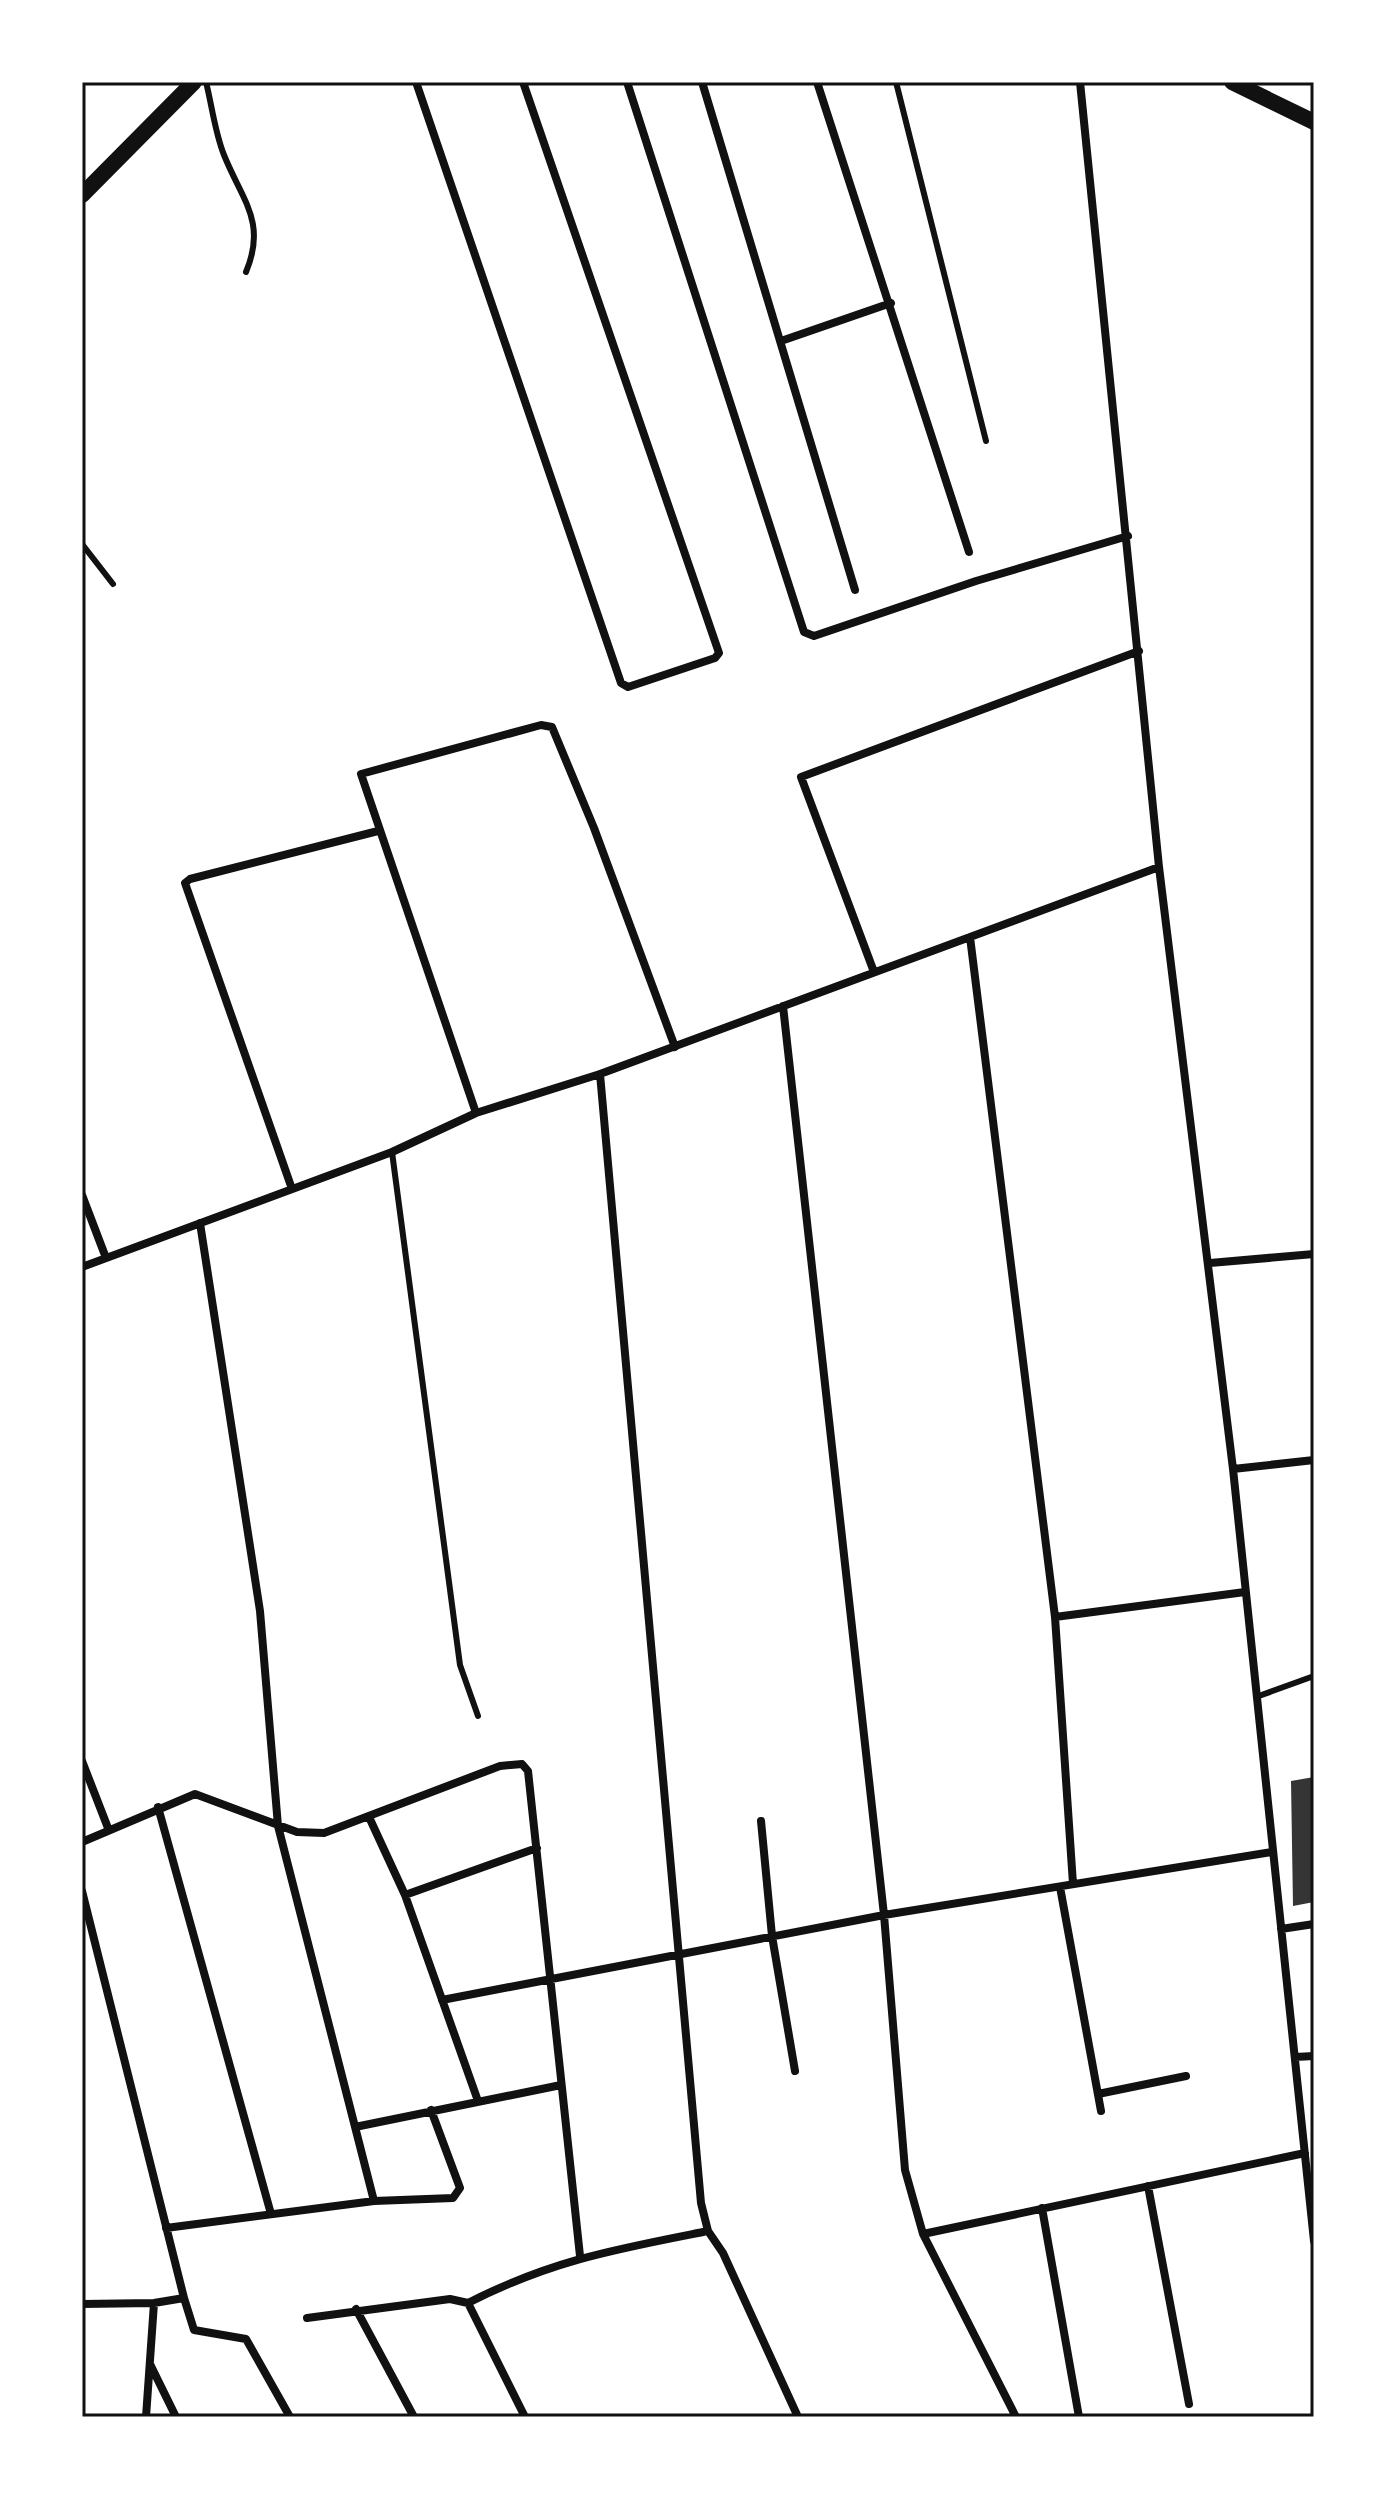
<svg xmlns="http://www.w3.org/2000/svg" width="1396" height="2499" font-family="'Source Serif 4',serif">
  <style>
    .building { fill: #353535 }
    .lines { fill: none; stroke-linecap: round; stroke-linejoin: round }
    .service { stroke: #111; stroke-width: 6 }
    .minor { stroke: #111; stroke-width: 8 }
    .secondary { stroke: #111; stroke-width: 16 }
    .neatline { fill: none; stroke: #111; stroke-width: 3 }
  </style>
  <rect width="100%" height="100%" fill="#fff"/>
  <path class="building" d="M1314 1777V1902L1293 1906 1291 1781Z"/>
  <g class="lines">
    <path class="service" d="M206 82C212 106 215 133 224 155 242 200 267 222 246 272
      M896 82 986 441
      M82 544 113 584
      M392 1152 460 1665 478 1716
      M1256 1697 1314 1676"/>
    <path class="minor" d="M416 82 621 683 628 687 715 658 719 653 523 82
      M627 82 804 632 814 636 976 581 1128 536
      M702 82 855 590
      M817 82 969 552
      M1080 82 1159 867 1233 1469 1314 2241
      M781 341 891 303
      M970 937 1055 1617 1073 1884
      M874 972 801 777 1139 651
      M783 1006 884 1915 905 2170 923 2234 1016 2417
      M600 1074 701 2203 708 2231 723 2253 798 2417
      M476 1113 361 774 541 725 552 727 594 828 675 1047
      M292 1189 185 883 190 879 378 831
      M82 1195 106 1258
      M200 1223 260 1611 278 1826 374 2201
      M1210 1263 1314 1254
      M82 1267 392 1152 476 1113 600 1074 1159 867
      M1233 1469 1314 1460
      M1055 1617 1245 1592
      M82 1761 108 1828
      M158 1807 271 2214
      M369 1817 405 1895 478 2101
      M761 1821 772 1936 795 2071
      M82 1842 195 1794 297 1832 324 1833 500 1766 522 1764 528 1771 580 2256
      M1060 1887 1101 2111
      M82 1891 184 2298
      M405 1895 537 1848
      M1281 1929 1314 1924
      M442 2000 884 1915 1272 1852
      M1295 2057 1314 2056
      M1098 2094 1186 2076
      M355 2127 561 2085
      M1148 2186 1189 2404
      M1042 2208 1079 2417
      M166 2228 374 2201 453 2198 460 2188 431 2110
      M923 2234 1305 2153
      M468 2303C552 2260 617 2249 708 2231
      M82 2304 154 2303 184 2298 194 2330 246 2339 290 2417
      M356 2309 414 2417
      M307 2318 450 2299 468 2303 525 2417
      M150 2364 176 2417
      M146 2417 154 2303"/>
    <path class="secondary" d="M1232 82 1314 122
      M82 195 194 82"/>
  </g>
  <rect width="1396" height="2499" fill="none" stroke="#ffffff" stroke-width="168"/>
  <rect x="84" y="84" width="1228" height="2331" class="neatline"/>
</svg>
